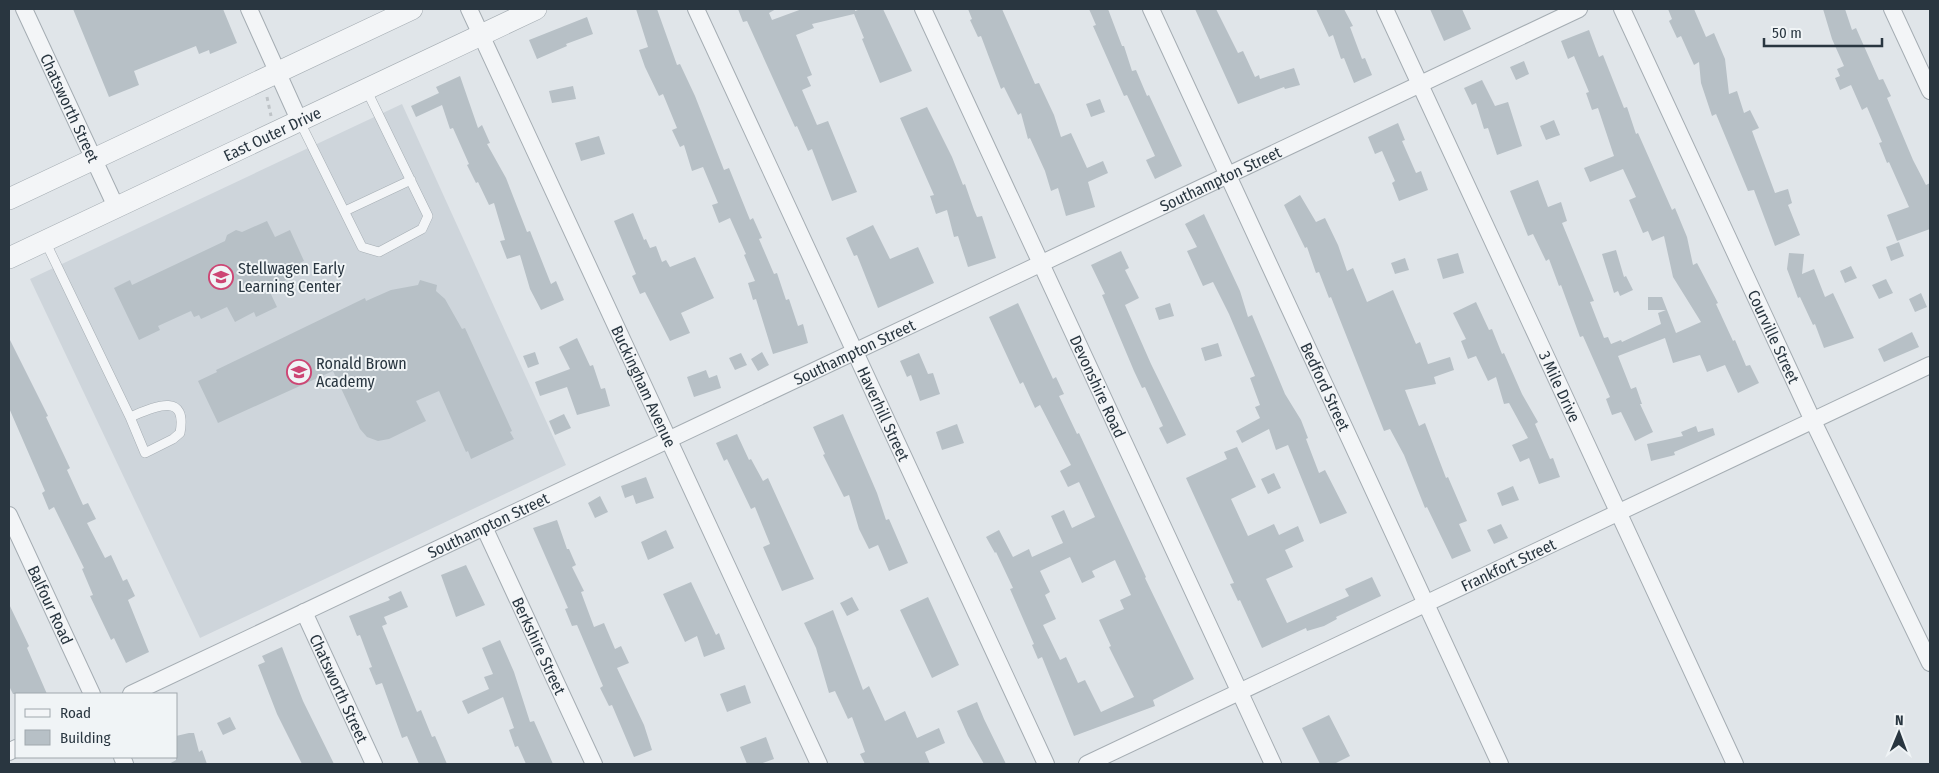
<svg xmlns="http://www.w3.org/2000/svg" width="1939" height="773" font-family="'Fira Sans Condensed',sans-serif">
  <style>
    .built { fill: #ced5db }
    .building { fill: #b7c0c6; fill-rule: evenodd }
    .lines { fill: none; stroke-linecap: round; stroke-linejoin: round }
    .service-casing { stroke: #a5adb3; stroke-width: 10 }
    .minor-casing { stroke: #a5adb3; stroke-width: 18 }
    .tertiary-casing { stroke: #a5adb3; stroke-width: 22 }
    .path { stroke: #bec3c7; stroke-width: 3; stroke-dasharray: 4 4; stroke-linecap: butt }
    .service { stroke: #f3f5f7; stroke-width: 9 }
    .minor { stroke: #f3f5f7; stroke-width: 16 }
    .tertiary { stroke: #f3f5f7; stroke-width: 21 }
    .labels { text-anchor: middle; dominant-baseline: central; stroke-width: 4; stroke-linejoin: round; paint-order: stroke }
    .street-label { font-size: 16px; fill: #293640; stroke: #f0f4f6 }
    .poi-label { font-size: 16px; fill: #293640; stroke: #f0f4f6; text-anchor: start }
  </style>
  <rect width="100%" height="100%" fill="#e0e5e9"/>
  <path class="built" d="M402 104 566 465 200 638 30 279Z"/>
  <path class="building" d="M73 9H223L237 43 210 54 209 50 199 54 196 46 134 71 139 85 109 97Z
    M636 9H657L677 65 680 64 695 96 724 170 729 168 750 220 753 218 762 238 759 239 774 274 777 273 786 300 789 299 798 326 803 324 808 343 773 354 756 299 753 300 748 283 755 281 744 255 746 254 730 218 719 223 712 205 718 203 703 167 692 171 684 145 680 147 672 130 677 128 663 94 659 96 645 67 639 50 648 47Z
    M738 9H776L769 13 772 20 802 9H855V11L861 9H883L912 71 880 83 862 39 864 38 854 14 812 24 814 28 796 35 812 75 807 77 811 86 802 90 817 125 828 121 857 192 832 201 812 149 808 151 797 126 795 127 747 21 743 22Z
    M968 9H1002L1035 84 1039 83 1054 115 1061 137 1071 133 1087 168 1103 161 1108 173 1088 182 1095 207 1066 216 1058 188 1051 191 1045 171 1030 138 1028 139 1021 113 1018 115 1004 87 1001 89 981 36 978 37 970 20 972 19Z
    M1089 9H1108L1122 46H1124L1132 71 1136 70 1147 96 1149 95 1182 166 1155 179 1146 160 1155 156 1127 95 1124 96 1093 26 1096 25Z
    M1195 9H1216L1238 53 1243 51 1255 77 1259 75 1260 79 1294 68 1300 85 1285 89 1284 87 1238 104Z
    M1316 9H1344L1353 26 1350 27 1362 59 1365 58 1372 75 1354 83 1344 58 1341 59 1333 35 1329 37Z
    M1430 9H1462L1471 29 1444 41Z
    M1668 9H1694L1706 37 1714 33 1725 59 1729 94 1737 91 1744 113 1750 110 1759 128 1752 131 1775 193 1788 189 1792 203 1788 205 1800 235 1775 246 1754 190 1748 191 1716 114 1712 116 1701 83 1699 62 1694 65 1681 36 1677 38 1669 21 1672 19Z
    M1823 9H1845L1852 30 1856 28 1879 80 1883 79 1891 96 1887 98 1913 160 1926 185 1930 183V229L1897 241 1887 215 1909 207 1889 162 1887 163 1879 143 1882 142 1867 107 1862 110 1851 85 1840 90 1835 78 1840 76 1837 69 1844 66 1832 39Z
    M587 17 593 34 566 44 567 46 537 59 529 40Z
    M1589 30 1599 57 1603 55 1624 108 1627 107 1636 134 1638 133 1672 210 1675 208 1687 237 1693 265 1697 263 1718 303 1716 304 1733 341 1735 340 1746 366 1750 365 1759 383 1738 393 1725 365 1707 372 1700 355 1673 363 1665 338 1618 356 1631 389 1636 387 1642 404H1640L1653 432 1635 441 1621 412 1612 415 1606 399 1610 397 1583 336 1580 337 1561 285 1559 286 1549 259 1546 261 1533 234 1528 236 1510 191 1538 180 1548 207 1561 202 1567 221 1562 223 1594 301 1590 302 1604 338 1608 337 1611 344 1621 340 1622 342 1661 324 1658 313 1666 310H1648V297H1662L1676 333 1701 322 1673 277 1664 236 1652 241 1648 231 1643 233 1629 200 1636 197 1623 169 1590 182 1584 168 1614 156 1598 108 1592 110 1586 93 1589 92 1574 56 1568 59 1561 41Z
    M1524 61 1529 74 1516 80 1510 67Z
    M460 76 478 128 482 125 490 143 487 144 506 178 527 232 530 231 551 284 556 281 564 300 541 310 530 289 520 255 507 259 500 241 505 240 494 203 489 205 478 182 476 183 467 165 469 164 453 128 450 129 442 105 416 117 411 106 439 93 436 87Z
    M1482 80 1495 106 1508 102 1522 146 1497 155 1488 128 1484 129 1476 103 1472 105 1464 88Z
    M573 86 576 99 552 103 549 91Z
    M1100 99 1105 112 1091 117 1086 104Z
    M927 107 952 157 963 185 965 184 974 210 977 217 982 216 996 258 968 267 958 236 954 237 947 210 936 214 930 196 934 195 900 118Z
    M1554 120 1560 135 1546 140 1540 126Z
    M1398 123 1405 140 1402 141 1416 173 1421 171 1428 190 1399 201 1392 183 1395 181 1382 151 1375 154 1368 137Z
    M599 136 605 154 581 161 575 143Z
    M1300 195 1316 222 1325 218 1338 245 1347 271 1353 268 1367 302 1393 290 1416 344 1420 342 1428 364 1450 357 1454 370 1434 377 1436 384 1405 390 1419 426 1425 423 1446 478 1448 477 1467 521 1459 524 1471 551 1452 559 1427 507 1425 508 1404 455 1390 429 1384 431 1331 297 1329 298 1319 272 1316 273 1307 247 1305 248 1284 205Z
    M633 213 644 240 646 239 650 248 656 246 662 262 666 260 670 267 695 257 714 298 681 313 690 333 670 341 645 292 640 294 632 276 636 274 614 221Z
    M1204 214 1240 291 1248 317 1252 315 1285 394 1301 420 1308 438 1306 439 1319 473 1325 470 1347 513 1320 524 1288 445 1276 450 1269 429 1242 443 1236 431 1260 418 1255 407 1260 405 1250 378 1255 376 1229 314 1213 282 1203 286 1187 251 1197 247 1185 224Z
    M267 221 275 237 290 230 304 261 296 265 300 274 268 288 277 307 256 317 254 312 235 322 227 307 201 319 199 315 194 317 191 311 158 326 160 330 139 340 114 288 130 280 132 285 225 241 227 235 236 230 242 232Z
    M873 225 890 259 918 247 934 283 878 308 857 255 854 256 846 238Z
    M1899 242 1904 256 1891 261 1886 247Z
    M1616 250 1624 277 1626 276 1633 290 1620 296 1618 291 1614 293 1602 254Z
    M1121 251 1129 268 1125 270 1139 298 1125 305 1151 364 1186 435 1167 444 1159 428 1163 426 1145 387 1142 388 1134 371 1102 295 1105 294 1091 265Z
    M1458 253 1464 273 1443 279 1437 259Z
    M1789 253 1804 254 1802 274 1814 269 1825 297 1833 293 1854 338 1824 348 1815 324 1813 325 1800 297 1798 298 1787 269Z
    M1405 258 1409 270 1395 274 1391 263Z
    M1851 266 1857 278 1845 283 1840 271Z
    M1886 279 1893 293 1879 299 1872 285Z
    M420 280 437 285 436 291 445 299 462 329 465 328 512 431 510 432 514 439 471 459 468 451 466 452 439 391 416 401 426 421 389 439 378 441 367 437 360 429 333 371 218 423 198 381 217 372 216 370 365 298 366 301 391 290 418 285Z
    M1921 293 1927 307 1915 312 1909 299Z
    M1476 302 1489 330 1492 329 1502 354 1504 353 1522 394 1538 422 1535 424 1550 459 1553 458 1560 477 1539 484 1529 458 1520 462 1512 445 1528 438 1509 403 1504 404 1496 377 1488 381 1476 356 1468 359 1461 341 1466 339 1453 313Z
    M1018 303 1053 379 1056 377 1064 394 1059 396 1077 434 1079 433 1146 577 1145 578 1194 679 1153 700 1155 706 1074 736 1042 657 1038 659 1032 645 1034 644 1010 589 1013 588 996 552 995 553 986 537 999 530 1013 557 1029 549 1032 557 1063 543 1051 516 1064 510 1072 528 1095 517 1079 482 1068 487 1060 471 1071 465 1040 405 1035 408 1023 382 1020 384 989 317ZM1070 557 1082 583 1095 577 1092 571 1115 560 1131 595 1120 600 1124 609 1099 620 1111 646 1109 647 1134 697 1101 712 1085 680 1078 683 1066 657 1060 660 1043 625 1056 619 1045 595 1050 592 1040 571Z
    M1170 303 1174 316 1159 320 1155 308Z
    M1912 332 1919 347 1884 362 1878 349Z
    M9 338 48 416 46 417 70 468 67 470 83 505 88 503 96 519 87 523 105 558 111 555 123 581 127 579 135 596 128 600 149 652 126 663 114 638 111 640 90 596 93 595 82 569 84 568 54 507 49 510 42 493 45 491 9 408Z
    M577 338 590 366 593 365 601 389 605 388 610 406 577 415 567 387 540 396 535 382 570 369 559 347Z
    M1218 343 1222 356 1205 361 1201 348Z
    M535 352 539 364 528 368 523 356Z
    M762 352 769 365 758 371 751 359Z
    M741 353 747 365 735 370 729 358Z
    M919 353 928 374 933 373 940 394 920 401 911 375 907 377 900 361Z
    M706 370 709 378 717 375 721 388 694 397 687 377Z
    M564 414 571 428 555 435 549 421Z
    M843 414 877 493 886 520 889 519 908 563 889 571 878 545 869 549 859 529 849 495 844 497 823 455 825 454 813 427Z
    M957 424 964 443 942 450 936 432Z
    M1696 426 1698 432 1713 428 1715 435 1674 452 1675 455 1651 461 1647 444 1683 436 1681 432Z
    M737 434 749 460 751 459 763 481 768 478 814 579 782 591 763 547 770 544 755 507 751 509 727 459 724 461 716 443Z
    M1237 447 1256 487 1231 499 1248 536 1274 524 1279 535 1298 526 1304 541 1285 550 1293 567 1266 579 1287 623 1349 596 1345 589 1372 577 1381 596 1336 617 1337 619 1324 626 1307 631 1306 628 1262 648 1240 600 1238 601 1230 584 1234 583 1186 478 1227 459 1224 452Z
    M1274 473 1281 488 1268 494 1261 479Z
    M646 477 654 498 636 504 633 495 625 498 621 486Z
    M1513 486 1519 500 1502 506 1497 493Z
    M600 496 608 512 595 518 588 503Z
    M557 520 567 549H569L576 565 572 567 584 591 581 592 594 627 604 623 615 649 621 646 629 663 617 668 644 725 652 750 634 757 612 705 609 706 600 688 603 686 577 625 572 626 565 609 568 608 533 528Z
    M1501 524 1508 538 1494 544 1487 530Z
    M666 530 674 548 648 560 641 542Z
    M466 565 485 605 456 617 441 575Z
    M691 582 716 635 719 633 725 649 704 657 697 636 685 642 663 594Z
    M401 591 408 607 384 617 387 624 382 626 417 712 421 710 432 737 435 736 447 764H419L407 736 402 738 382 683 376 685 369 668 372 667 360 635 357 636 349 616 390 600 388 597Z
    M852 597 859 610 847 616 840 603Z
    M928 597 959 665 932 678 900 610Z
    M9 604 29 646 27 648 47 694H13L9 686Z
    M833 610 863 690 869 686 885 721 905 711 917 738 939 728 945 743 925 752 930 764H865L860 754 865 752 852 717 848 719 835 691 829 693 816 648 804 623Z
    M500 640 514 672 530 722 534 721 553 764H526L518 746 515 747 509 730 514 728 503 697 468 714 462 701 489 689 484 677 493 674 482 648Z
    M282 647 303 701 334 764H302L277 714 258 665 265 662 262 656Z
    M745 685 751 703 727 712 720 694Z
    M977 702 984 719 1006 764H984L968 736 957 711Z
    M1329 715 1350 756 1334 764H1320L1302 728Z
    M230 717 236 729 223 735 217 723Z
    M189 733H194L199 752 202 750 207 764H169L176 760V736Z
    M766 737 774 759 760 764H747L740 747Z"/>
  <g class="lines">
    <defs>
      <path id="service" d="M299 120 362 247 379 252 422 229 428 216 366 89
        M345 211 411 180
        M45 241 130 417C152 408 188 390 180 433L173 439 145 453 130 417"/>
      <g id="minor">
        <path id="s1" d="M24 9 116 207"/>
        <path d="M249 9 299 120"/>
        <path id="s2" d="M469 9 819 764"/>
        <path id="s3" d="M696 9 1046 764"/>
        <path id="s4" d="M923 9 1273 764"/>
        <path id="s5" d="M1151 9 1500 764"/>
        <path id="s6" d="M1385 9 1735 764"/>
        <path id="s7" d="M1622 9 1813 421 1930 663"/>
        <path d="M1892 9 1930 91"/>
        <path id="s8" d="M9 515 92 694"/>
        <path id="s9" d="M484 527 594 764"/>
        <path id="s10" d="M304 612 374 764"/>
        <path id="s11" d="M131 694 1579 9"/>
        <path d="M9 752 16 748"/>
        <path d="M122 757 125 764"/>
        <path id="s12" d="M1087 764 1930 365"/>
      </g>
      <g id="tertiary">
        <path d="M9 199 412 9"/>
        <path id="s13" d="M9 258 536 9"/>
      </g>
    </defs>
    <use href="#service" class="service-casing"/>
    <use href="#minor" class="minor-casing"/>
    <use href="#tertiary" class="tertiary-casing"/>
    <path class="path" d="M267 97 271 116"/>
    <use href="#service" class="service"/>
    <use href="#minor" class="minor"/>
    <use href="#tertiary" class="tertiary"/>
  </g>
  <defs>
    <symbol id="school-ring" viewBox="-11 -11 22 22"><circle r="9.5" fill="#f0f4f6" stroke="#cd4674" stroke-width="1.5"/><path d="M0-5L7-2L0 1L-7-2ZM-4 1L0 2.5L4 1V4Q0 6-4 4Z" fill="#cd4674"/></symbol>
  </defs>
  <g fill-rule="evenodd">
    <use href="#school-ring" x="207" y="263" width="28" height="28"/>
    <use href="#school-ring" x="285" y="358" width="28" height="28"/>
  </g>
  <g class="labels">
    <g class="street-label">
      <text stroke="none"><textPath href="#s1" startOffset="109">Chatsworth Street</textPath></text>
      <text stroke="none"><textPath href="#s13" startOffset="291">East Outer Drive</textPath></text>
      <text stroke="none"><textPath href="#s11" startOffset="1205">Southampton Street</textPath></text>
      <text stroke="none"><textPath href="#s7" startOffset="361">Courville Street</textPath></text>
      <text stroke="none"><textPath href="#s11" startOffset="800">Southampton Street</textPath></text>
      <text stroke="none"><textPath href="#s4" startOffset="416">Devonshire Road</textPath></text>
      <text stroke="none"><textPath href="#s5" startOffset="416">Bedford Street</textPath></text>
      <text stroke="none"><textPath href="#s6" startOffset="416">3 Mile Drive</textPath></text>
      <text stroke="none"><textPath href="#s2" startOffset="416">Buckingham Avenue</textPath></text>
      <text stroke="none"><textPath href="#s3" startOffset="446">Haverhill Street</textPath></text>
      <text stroke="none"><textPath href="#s11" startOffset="395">Southampton Street</textPath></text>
      <text stroke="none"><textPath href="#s12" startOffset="466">Frankfort Street</textPath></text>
      <text stroke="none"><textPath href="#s8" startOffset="99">Balfour Road</textPath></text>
      <text stroke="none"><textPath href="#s9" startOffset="131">Berkshire Street</textPath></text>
      <text stroke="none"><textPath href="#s10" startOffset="84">Chatsworth Street</textPath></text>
    </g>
    <g class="poi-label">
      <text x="238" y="268">Stellwagen Early<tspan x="238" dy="18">Learning Center</tspan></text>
      <text x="316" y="363">Ronald Brown<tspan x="316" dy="18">Academy</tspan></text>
    </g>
  </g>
  <rect width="1939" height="773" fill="none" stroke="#293640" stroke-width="20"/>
  <rect x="15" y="693" width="162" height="65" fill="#f0f4f6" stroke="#a0a8ad"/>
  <rect x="25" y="709" width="25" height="8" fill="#f3f5f7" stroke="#a0a8ad"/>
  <text x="60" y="718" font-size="15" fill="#293640">Road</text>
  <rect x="25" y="730" width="25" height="15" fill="#b7c0c6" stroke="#a0a8ad"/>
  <text x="60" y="743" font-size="15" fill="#293640">Building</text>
  <g transform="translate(1899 733) rotate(1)" stroke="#f0f4f6" stroke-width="4" paint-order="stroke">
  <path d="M0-4L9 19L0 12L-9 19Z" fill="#293640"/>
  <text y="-8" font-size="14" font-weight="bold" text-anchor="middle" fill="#293640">N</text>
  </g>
  <path d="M1764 38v8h118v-8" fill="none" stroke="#293640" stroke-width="2.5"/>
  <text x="1772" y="38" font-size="15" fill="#293640" stroke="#f0f4f6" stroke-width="4" paint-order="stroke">50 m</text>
</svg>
